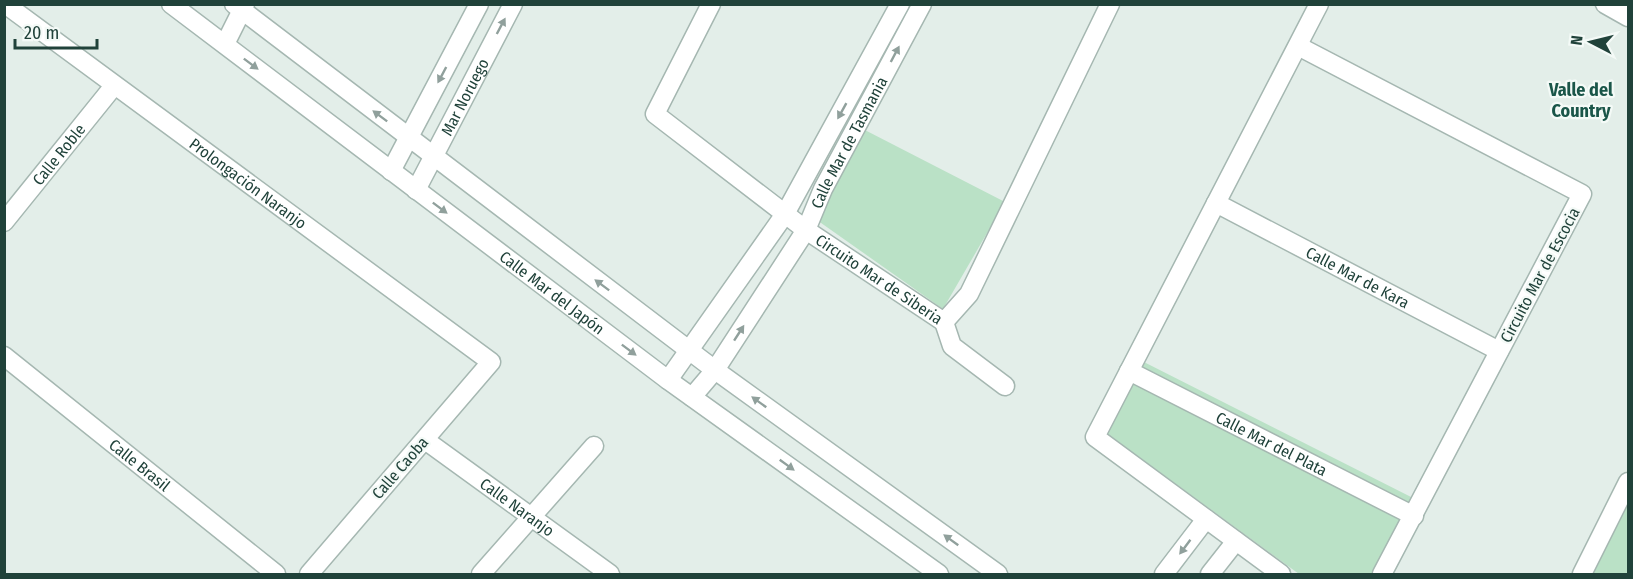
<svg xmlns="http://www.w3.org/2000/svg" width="1633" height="579" font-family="'Fira Sans Condensed',sans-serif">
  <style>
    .green { fill: #bae1c6 }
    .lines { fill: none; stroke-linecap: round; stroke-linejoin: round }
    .minor-casing { stroke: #a5b7b1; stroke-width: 21 }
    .tertiary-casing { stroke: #a5b7b1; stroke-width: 21 }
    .minor { stroke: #fff; stroke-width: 18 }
    .tertiary { stroke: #fff; stroke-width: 18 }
    .oneway { fill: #90a09c }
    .labels { text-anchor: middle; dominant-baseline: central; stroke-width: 4.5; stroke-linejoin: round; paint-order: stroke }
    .street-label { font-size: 16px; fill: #20423a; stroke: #f4faf7 }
    .neighbourhood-label { font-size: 18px; font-weight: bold; fill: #1a5649; stroke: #f4faf7 }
  </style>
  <rect width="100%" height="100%" fill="#e3eee9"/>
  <path class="green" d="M859 127 1005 202 943 309 814 218Z
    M1134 357 1419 501 1381 574H1299L1098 427Z
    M1628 502V574H1591Z"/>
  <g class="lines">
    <defs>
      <g id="minor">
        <path id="s1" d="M5 4 491 362 309 574"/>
        <path id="s2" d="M711 4 655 114 806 230 944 322 969 294 1110 4"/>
        <path d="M1605 4 1628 17"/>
        <path d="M225 44 245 4"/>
        <path d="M1298 46 1582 194 1382 574"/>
        <path id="s3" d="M1216 203 1499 351"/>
        <path id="s4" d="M4 222 113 87"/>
        <path d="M944 322 952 346 1005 386"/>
        <path id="s5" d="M4 356 276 574"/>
        <path id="s6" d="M1129 371 1414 516"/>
        <path d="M668 380 785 214 900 4"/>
        <path id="s7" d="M692 397 715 370 806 230 823 189 922 4"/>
        <path id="s8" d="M425 440 610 574"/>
        <path d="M481 574 594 446"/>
        <path d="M1164 574 1206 519"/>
        <path d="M1210 574 1236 541"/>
        <path d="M1281 574 1095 437 1319 4"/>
        <path d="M1582 574 1628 482"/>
      </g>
      <g id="tertiary">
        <path id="s9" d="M171 4 668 380 939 574"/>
        <path d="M234 4 715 370 998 574"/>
        <path d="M391 171 479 4"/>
        <path id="s10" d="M416 190 513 4"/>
      </g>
    </defs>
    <use href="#minor" class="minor-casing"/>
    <use href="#tertiary" class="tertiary-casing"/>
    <use href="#minor" class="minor"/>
    <use href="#tertiary" class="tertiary"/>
  </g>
  <defs><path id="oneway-solid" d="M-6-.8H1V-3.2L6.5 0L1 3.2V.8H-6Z" transform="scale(1.5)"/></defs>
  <g class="oneway">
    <use href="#oneway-solid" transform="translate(501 26) rotate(-62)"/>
    <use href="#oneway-solid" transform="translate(895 54) rotate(-62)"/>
    <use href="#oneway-solid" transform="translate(251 64) rotate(37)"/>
    <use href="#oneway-solid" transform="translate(442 75) rotate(118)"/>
    <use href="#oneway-solid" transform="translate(842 111) rotate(119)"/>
    <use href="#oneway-solid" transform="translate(380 116) rotate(-143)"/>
    <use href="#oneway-solid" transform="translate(440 208) rotate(37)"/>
    <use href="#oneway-solid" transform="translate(602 285) rotate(-143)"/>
    <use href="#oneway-solid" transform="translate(739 333) rotate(-57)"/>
    <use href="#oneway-solid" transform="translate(629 350) rotate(37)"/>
    <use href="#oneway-solid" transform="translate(759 402) rotate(-144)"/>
    <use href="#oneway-solid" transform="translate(787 465) rotate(36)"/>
    <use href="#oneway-solid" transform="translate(951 540) rotate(-144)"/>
    <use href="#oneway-solid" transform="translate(1185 547) rotate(127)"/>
  </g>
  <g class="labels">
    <g class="street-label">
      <text stroke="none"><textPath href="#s10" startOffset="105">Mar Noruego</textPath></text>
      <text stroke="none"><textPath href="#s7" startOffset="300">Calle Mar de Tasmania</textPath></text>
      <text stroke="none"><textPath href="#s4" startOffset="87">Calle Roble</textPath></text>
      <text stroke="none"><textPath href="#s1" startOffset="302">Prolongación Naranjo</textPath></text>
      <text transform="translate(1540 275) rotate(-62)">Circuito Mar de Escocia</text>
      <text stroke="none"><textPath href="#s2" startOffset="402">Circuito Mar de Siberia</textPath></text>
      <text stroke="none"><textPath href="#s3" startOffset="160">Calle Mar de Kara</textPath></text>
      <text stroke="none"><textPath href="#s9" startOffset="478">Calle Mar del Japón</textPath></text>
      <text stroke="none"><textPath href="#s6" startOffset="160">Calle Mar del Plata</textPath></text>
      <text stroke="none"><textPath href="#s5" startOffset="174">Calle Brasil</textPath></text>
      <text transform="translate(400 468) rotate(-49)">Calle Caoba</text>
      <text stroke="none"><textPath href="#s8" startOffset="114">Calle Naranjo</textPath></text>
    </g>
    <g class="neighbourhood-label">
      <text x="1581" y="90">Valle del<tspan x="1581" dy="21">Country</tspan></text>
    </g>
  </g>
  <rect width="1633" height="579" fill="none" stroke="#20423a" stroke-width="12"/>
  <g transform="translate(1591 42) rotate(277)" stroke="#f4faf7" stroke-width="4.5" paint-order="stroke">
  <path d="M0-4.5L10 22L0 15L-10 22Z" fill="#20423a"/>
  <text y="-9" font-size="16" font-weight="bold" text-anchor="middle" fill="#20423a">N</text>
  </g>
  <path d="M15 39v9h82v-9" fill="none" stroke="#20423a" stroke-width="3"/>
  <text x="24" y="39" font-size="18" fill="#20423a" stroke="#f4faf7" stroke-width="4.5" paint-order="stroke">20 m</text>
</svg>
